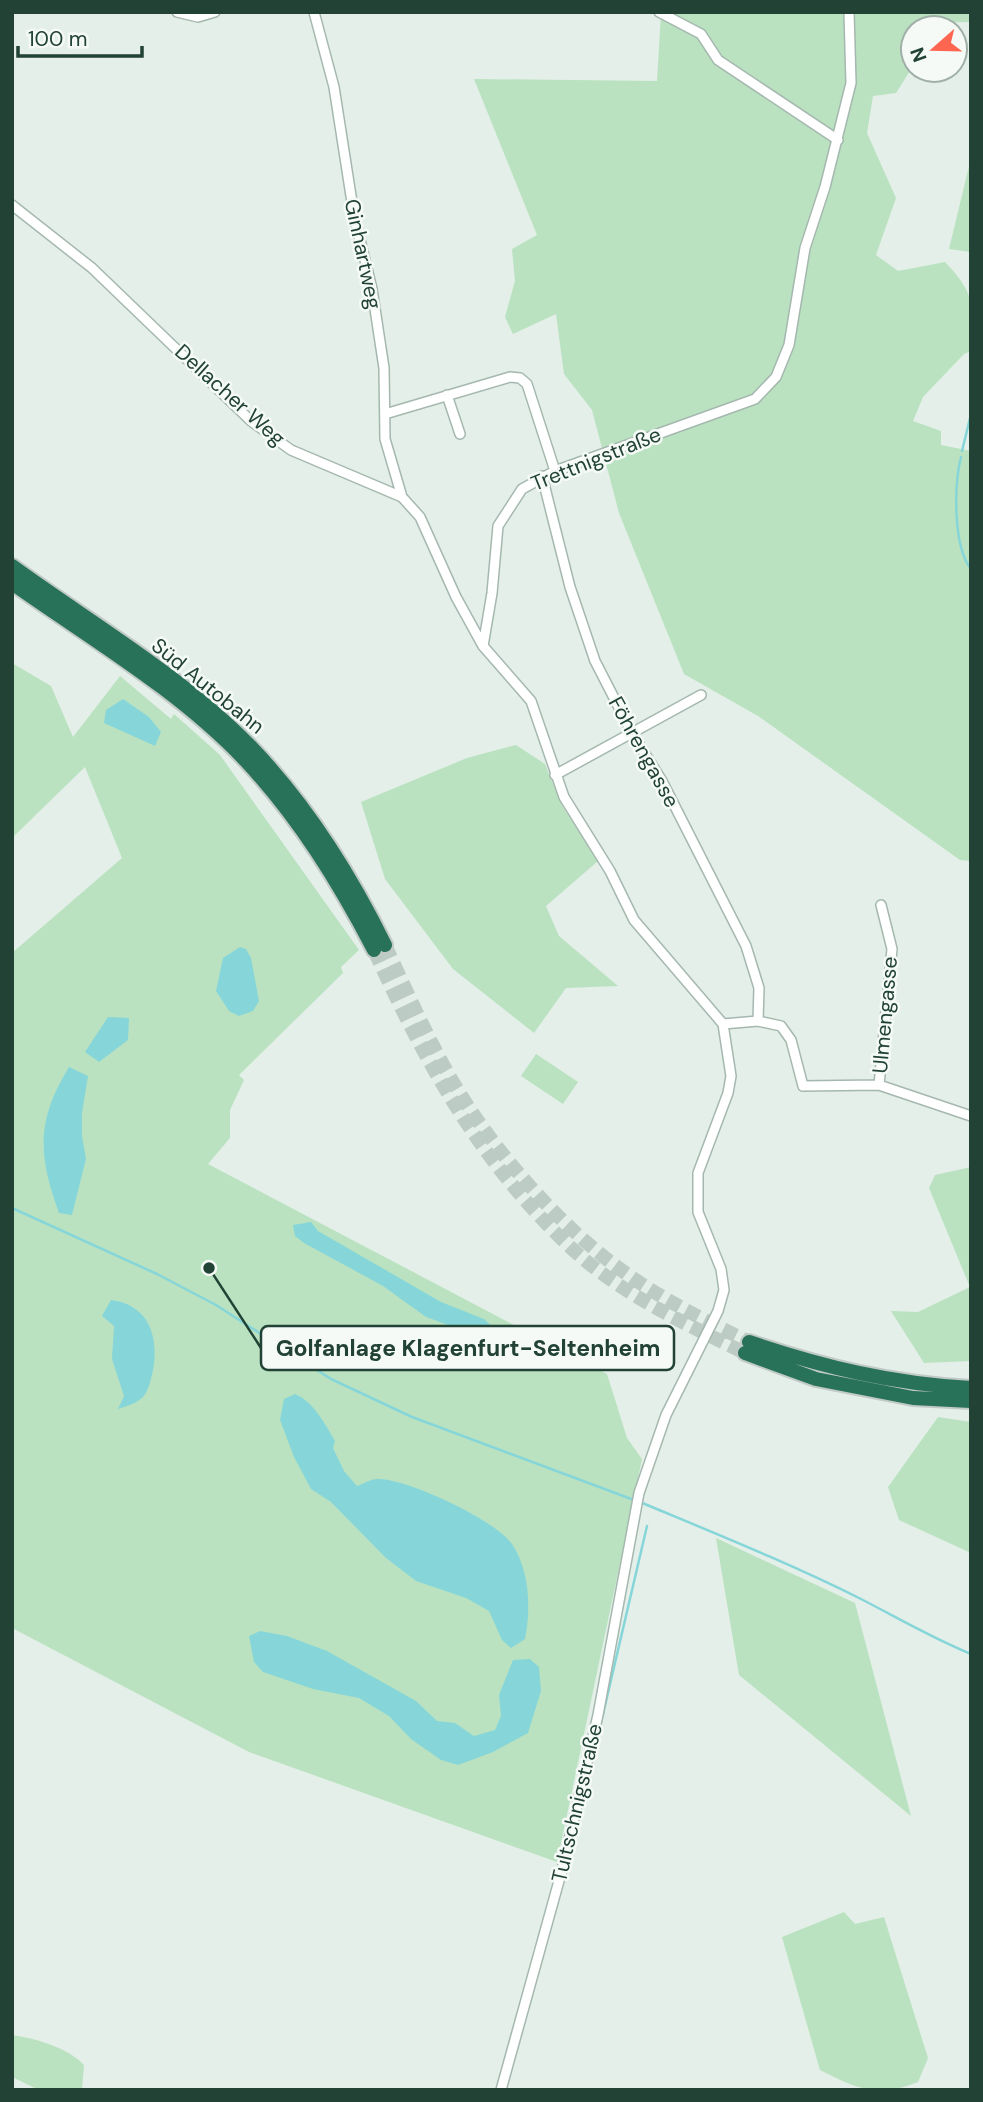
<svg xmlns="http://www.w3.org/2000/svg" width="983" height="2102" font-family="'DM Sans',sans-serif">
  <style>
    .green { fill: #bae2c0 }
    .water { fill: #86d6d9 }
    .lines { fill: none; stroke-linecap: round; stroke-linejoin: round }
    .stream { stroke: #86d6d9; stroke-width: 2.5 }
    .highway-tunnel { stroke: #bcccc4; stroke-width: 14; stroke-dasharray: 14 7; stroke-linecap: butt }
    .minor-casing { stroke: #a5b8af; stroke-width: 12 }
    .highway-casing { stroke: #c1cac6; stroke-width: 18 }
    .minor { stroke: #fff; stroke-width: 9 }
    .highway { stroke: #29725a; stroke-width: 14 }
    .labels { text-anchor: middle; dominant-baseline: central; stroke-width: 5; stroke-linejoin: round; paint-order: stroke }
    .street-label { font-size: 21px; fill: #214235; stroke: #f5faf7 }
    .leader { fill: none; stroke: #214235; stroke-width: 2.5 }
    .callout-dot { fill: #214235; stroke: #f5faf7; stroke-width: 2.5 }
    .callout { fill: #f5faf7; stroke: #214235; stroke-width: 2.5 }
    .callout-label { font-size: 23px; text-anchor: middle; font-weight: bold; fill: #214235 }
  </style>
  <rect width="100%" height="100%" fill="#e3efe8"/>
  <path class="green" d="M657 12H971V22L916 23 913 28V66L896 93 873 96 867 133 896 198 876 255 898 271 945 262C979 298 971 305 971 351L964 354 923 397 913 421 941 431V445L971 451V861L960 860 758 716 684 674 619 513 592 410 564 374 556 314 513 334 505 317 515 281 512 249 537 235 474 79 657 81 661 14Z
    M971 158V252L949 249Z
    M12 663 51 686 73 737 120 676 171 719 174 714 220 755 359 950 341 967 343 973 239 1075 244 1080 230 1110V1138L208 1164 607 1374 627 1438 642 1459 557 1862 249 1752 12 1628V953L122 858 85 767 12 838Z
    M516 745 545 764 562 806 598 861 546 906 559 936 618 986 566 988 534 1033 453 969 385 879 361 802 467 758Z
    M536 1054 578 1082 563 1104 521 1076Z
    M971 1167V1361L924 1363 891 1311 918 1312 970 1287 929 1188 935 1175Z
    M938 1417 971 1422V1553L899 1520 888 1487Z
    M716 1538 855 1603 911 1816 739 1675Z
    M844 1912 855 1924 884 1917 928 2058 918 2082C877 2098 857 2089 820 2070L782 1937Z
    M12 2035C34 2038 69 2048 84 2065L82 2090H39L12 2077Z"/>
  <path class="water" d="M123 699 149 717 161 732 155 746 104 723 106 710Z
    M240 947 246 949 251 958 259 1001 253 1011 239 1016 229 1011 216 991 223 958Z
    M108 1017 129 1018 128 1040 99 1062 85 1052Z
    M69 1067 88 1076 82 1113V1136L86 1159 72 1215 59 1213C38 1155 36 1121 69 1067Z
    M311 1222 318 1231 441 1302 484 1319 494 1328 493 1335 484 1338 426 1317 383 1286 304 1243 295 1236 293 1225Z
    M111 1300C149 1305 159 1336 153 1370 151 1379 149 1390 143 1397 137 1403 127 1406 118 1409L124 1396 112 1359 114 1326 102 1316Z
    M295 1394C314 1402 325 1424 335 1441L333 1448 344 1471 357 1486C363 1484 371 1479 377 1479 407 1478 495 1520 512 1544 530 1571 531 1609 525 1639L511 1648 502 1640 489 1611 466 1598 416 1581 386 1558 331 1502 311 1489 294 1457 280 1420 284 1399Z
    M260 1631 287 1636 327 1651 416 1701 437 1721 455 1723 474 1736 495 1730 501 1716 499 1695 513 1660 530 1659 539 1667 541 1691 528 1733 493 1752 458 1765 441 1760 411 1739 389 1716 359 1698 313 1689 263 1672 254 1662 249 1636Z"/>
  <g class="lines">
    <path class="stream" d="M962 451 971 414
      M961 457C954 485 953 547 971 569
      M12 1208 157 1274 216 1305 331 1379 412 1417 634 1500
      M640 1502C714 1533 789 1563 861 1599 898 1618 932 1638 971 1654
      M568 1864 647 1526"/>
    <path class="highway-tunnel" d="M385 945C409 996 432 1049 462 1097 502 1160 563 1229 624 1272 663 1300 706 1321 749 1342
      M374 950C425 1062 479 1160 569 1246 619 1293 684 1323 745 1353"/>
    <defs>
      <path id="minor" d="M177 12 198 17 215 12
        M314 12 334 87 354 215 372 289 384 368 385 439 402 497
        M659 12 701 34 718 60 838 140
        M12 205 92 268 251 421 291 450 402 497 420 517 456 597 483 646 531 701 564 797 610 871 634 920 723 1024
        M447 395 460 434
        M385 414 510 377 520 378 527 384 555 471
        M542 476 570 587 595 661 632 733 662 781 746 946 759 988 758 1021
        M483 646 492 593 498 526 522 489 555 471 755 399 776 377 789 345 805 248 825 187 851 83 849 12
        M555 775 701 695
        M723 1024 758 1021 781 1026 791 1040 803 1086 879 1085 971 1116
        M879 1085 892 949 881 905
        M501 2090 562 1870 598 1715 639 1493 666 1415 718 1311 724 1290 721 1269 698 1212V1173L728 1093 731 1076 723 1024"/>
      <path id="highway" d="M12 566C92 624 182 676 251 747 307 805 349 872 385 945
        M12 583C91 639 179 690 246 761 299 818 338 881 374 950
        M749 1342C823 1367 893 1384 971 1388
        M745 1353 816 1379 913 1398 971 1401"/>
    </defs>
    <use href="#minor" class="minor-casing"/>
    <use href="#highway" class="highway-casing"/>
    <use href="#minor" class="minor"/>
    <use href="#highway" class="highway"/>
  </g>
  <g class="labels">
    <g class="street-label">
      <text transform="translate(363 254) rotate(78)">Ginhartweg</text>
      <text transform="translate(230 395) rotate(42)">Dellacher Weg</text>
      <text transform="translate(596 459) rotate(-22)">Trettnigstraße</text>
      <text transform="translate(208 686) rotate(39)">Süd Autobahn</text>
      <text transform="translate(644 752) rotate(61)">Föhrengasse</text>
      <text transform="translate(885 1015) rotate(-85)">Ulmengasse</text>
      <text transform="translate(577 1803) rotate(-77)">Tultschnigstraße</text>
    </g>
  </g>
  <path class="leader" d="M209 1268L261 1348"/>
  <circle class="callout-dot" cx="209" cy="1268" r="7"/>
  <rect class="callout" x="261" y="1326" width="413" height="44" rx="7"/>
  <g class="callout-label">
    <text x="468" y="1356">Golfanlage Klagenfurt-Seltenheim</text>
  </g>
  <rect width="983" height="2102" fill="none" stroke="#214235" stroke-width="28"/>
  <g transform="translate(934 49) rotate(250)"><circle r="33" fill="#f5faf7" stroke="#a0b0a9" stroke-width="2"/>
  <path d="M0-5L12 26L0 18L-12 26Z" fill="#ff6651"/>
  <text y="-10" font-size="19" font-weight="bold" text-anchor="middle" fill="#214235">N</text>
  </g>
  <path d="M18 46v10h124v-10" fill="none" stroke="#214235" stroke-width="3.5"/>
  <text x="28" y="46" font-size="21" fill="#214235" stroke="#f5faf7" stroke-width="5" paint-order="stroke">100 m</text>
</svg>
